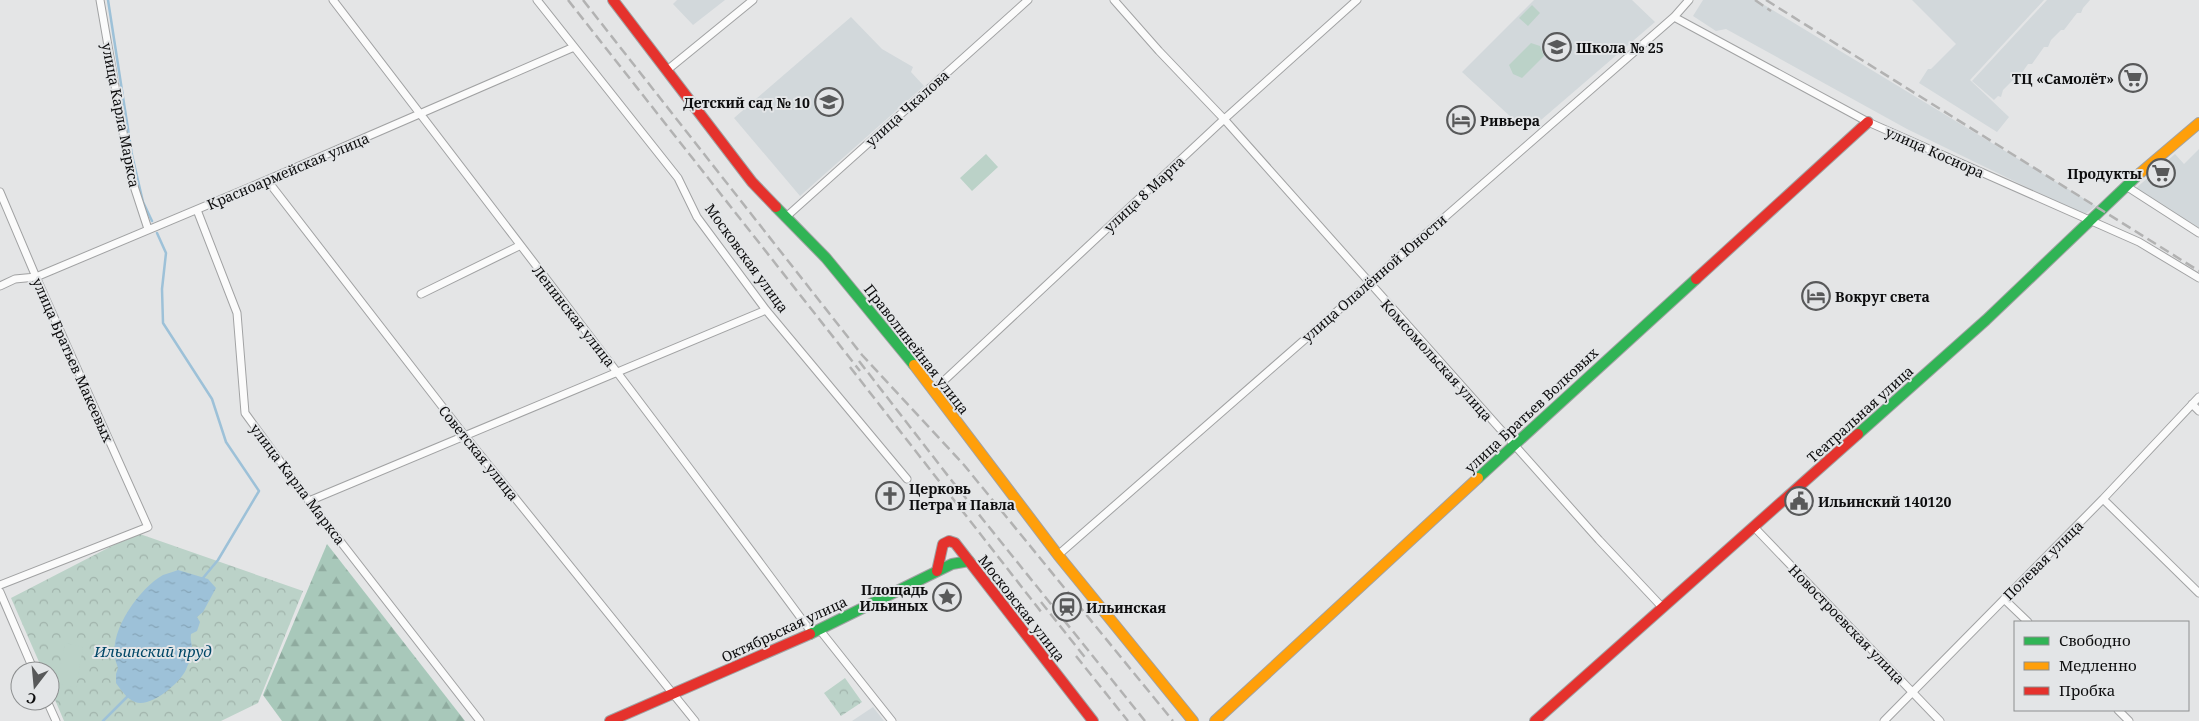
<svg xmlns="http://www.w3.org/2000/svg" width="2199" height="721" font-family="'Noto Serif',serif">
  <style>
    .built { fill: #d2d8db }
    .forest { fill: url(#forest-firs) }
    .park { fill: url(#park-crowns) }
    .pitch { fill: #bbd2c8 }
    .water { fill: url(#water-ripples) }
    .lines { fill: none; stroke-linecap: round; stroke-linejoin: round }
    .stream { stroke: #9dc1d8; stroke-width: 2.5 }
    .street-casing { stroke: #a1a2a3; stroke-width: 9 }
    .fast-casing { stroke: #a1a2a3; stroke-width: 12 }
    .slow-casing { stroke: #a1a2a3; stroke-width: 12 }
    .jam-casing { stroke: #a1a2a3; stroke-width: 12 }
    .street { stroke: #fbfbfb; stroke-width: 7 }
    .fast { stroke: #30b455; stroke-width: 10 }
    .slow { stroke: #ff9f0a; stroke-width: 10 }
    .jam { stroke: #e5322d; stroke-width: 10 }
    .rail { stroke: #b2b2b2; stroke-width: 2.5; stroke-dasharray: 10 5; stroke-linecap: butt }
    .labels { text-anchor: middle; dominant-baseline: central; stroke-width: 4; stroke-linejoin: round; paint-order: stroke }
    .poi-label { font-size: 14px; font-weight: bold; fill: #0d0d0e; stroke: #e3e5e7; text-anchor: start }
    .street-label { font-size: 14px; fill: #0d0d0e; stroke: #e3e5e7 }
    .water-label { font-size: 15px; font-style: italic; fill: #014767; stroke: #e3e5e7 }
  </style>
  <defs>
    <pattern id="forest-firs" width="22" height="20" patternUnits="userSpaceOnUse" patternTransform="scale(1.25)"><rect width="22" height="20" fill="#a8c8ba"/><path d="M5 1l3.5 6h-7zM16 11l3.5 6h-7z" fill="#8fab9f"/></pattern>
    <pattern id="park-crowns" width="20" height="18" patternUnits="userSpaceOnUse" patternTransform="scale(1.25)"><rect width="20" height="18" fill="#bbd2c8"/><path d="M2 6a3 3 0 1 1 6 0M12 15a3 3 0 1 1 6 0" fill="none" stroke="#a0b3ab"/></pattern>
    <pattern id="water-ripples" width="26" height="14" patternUnits="userSpaceOnUse" patternTransform="scale(1.25)"><rect width="26" height="14" fill="#9dc1d8"/><path d="M2 4q2-2 4 0t4 0M15 11q2-2 4 0t4 0" fill="none" stroke="#86a5b8"/></pattern>
  </defs>
  <rect width="100%" height="100%" fill="#e4e5e6"/>
  <path class="built" d="M677 0H725L693 25 673 4Z
    M1534 0H1632L1655 22 1527 132 1462 72Z
    M1703 0H1756L2096 206 2084 215 1907 129 1726 29 1716 31 1693 16Z
    M1912 0H2044L1970 80 2009 117 1997 132 1919 83 1928 69H1931L1956 44Z
    M2047 0H2090L2083 8 2081 13H2077L2064 30H2061L2051 40 2048 47H2044L2032 64H2028L2017 80H2013L2003 90 2001 97 1998 96 1994 100 1972 81Z
    M851 17 882 49 913 67 911 72 924 86 800 196 734 118Z
    M2199 149V228L2135 189 2175 154 2184 164Z
    M873 707 884 721H852Z"/>
  <path class="forest" d="M327 544 465 721H282L263 695Z"/>
  <path class="park" d="M137 533 303 591 258 703 221 721H64L50 688V671H43L11 598Z
    M845 678 862 702 841 716 824 693Z"/>
  <path class="pitch" d="M1532 5 1540 13 1528 26 1519 18Z
    M1531 43 1540 46 1544 56 1522 78 1513 74 1509 65Z
    M986 154 998 167 972 191 960 178Z
    M65 643 83 647 76 687 57 684Z"/>
  <path class="water" d="M178 570 208 579 216 588 203 612 197 617 200 622 197 631 191 634C190 640 192 642 192 649 193 654 189 663 187 667 183 681 150 709 135 702 127 699 121 690 116 683V674L118 668C117 664 115 661 115 657 110 629 140 588 163 575 168 573 174 572 178 570Z"/>
  <g class="lines">
    <path class="stream" d="M108 0 132 155 143 202 152 221
      M157 233 166 253 162 289 163 323 212 399 226 442 259 491 218 560 203 578
      M103 721 127 697"/>
    <defs>
      <path id="street" d="M100 0 127 155 131 177 148 229
        M333 0C494 210 655 420 812 633
        M537 0 678 178 697 217 766 310 907 479
        M1114 0 1159 51 1224 119 1599 540 1662 607
        M1674 17 1868 122 2139 242 2199 278
        M666 71 753 0
        M267 180 465 436 695 721
        M2126 186 2199 233
        M0 192 36 277 148 527 0 585
        M197 210 237 313 245 413 309 501 480 721
        M786 217 1028 0
        M0 286 15 279 36 277 267 180 574 47
        M421 294 519 246
        M934 390 1221 122 1357 0
        M2192 404 2199 411
        M2103 499 2199 593
        M309 501 766 310
        M1754 527 1940 721
        M1058 555 1674 17 1689 0
        M0 592 34 671
        M2004 599 2028 622
        M819 629 892 721
        M47 701 56 721
        M2118 710 2129 721
        M1884 721 2103 499 2199 397"/>
      <path id="fast" d="M776 207 826 258 914 365
        M1858 434 1986 320 2139 174
        M1478 478 1696 279
        M810 634 952 564 969 561"/>
      <path id="slow" d="M2139 174 2199 123
        M914 365 1058 555 1193 721
        M1215 721 1478 478"/>
      <path id="jam" d="M613 0 752 182 776 207
        M1696 279 1868 122
        M937 571 943 544 949 541 955 543 1093 721
        M610 721 810 634
        M1535 721 1858 434"/>
    </defs>
    <use href="#street" class="street-casing"/>
    <use href="#fast" class="fast-casing"/>
    <use href="#slow" class="slow-casing"/>
    <use href="#jam" class="jam-casing"/>
    <use href="#street" class="street"/>
    <use href="#fast" class="fast"/>
    <use href="#slow" class="slow"/>
    <use href="#jam" class="jam"/>
    <path class="rail" d="M568 0 860 371
      M583 0 862 355 964 465 1173 721
      M1755 0 1771 11
      M1766 0 2199 271
      M859 361 952 481 1145 721
      M850 367 1042 613
      M1041 602 1087 660
      M1076 656 1128 721"/>
  </g>
  <defs>
    <symbol id="school-ring" viewBox="-11 -11 22 22"><circle r="9.5" fill="#e3e5e7" stroke="#58595a" stroke-width="1.5"/><path d="M0-5L7-2L0 1L-7-2ZM-4 1L0 2.5L4 1V4Q0 6-4 4Z" fill="#58595a"/></symbol>
    <symbol id="supermarket-ring" viewBox="-11 -11 22 22"><circle r="9.5" fill="#e3e5e7" stroke="#58595a" stroke-width="1.5"/><path d="M-6-5.5h2.5l.6 2H6L4.5 2H-2.5L-4.4-4H-6ZM-1.5 3.2a1.3 1.3 0 1 0 .1 0ZM3 3.2a1.3 1.3 0 1 0 .1 0Z" fill="#58595a"/></symbol>
    <symbol id="hotel-ring" viewBox="-11 -11 22 22"><circle r="9.5" fill="#e3e5e7" stroke="#58595a" stroke-width="1.5"/><path d="M-6-4.5h1.5V1H6V5H4.5V3h-9V5H-6ZM-4 0a1.8 1.8 0 1 1 3.6 0ZM.5 0V-2.5h3Q6-2.5 6 0Z" fill="#58595a"/></symbol>
    <symbol id="church-ring" viewBox="-11 -11 22 22"><circle r="9.5" fill="#e3e5e7" stroke="#58595a" stroke-width="1.5"/><path d="M-1.2-6h2.4v3.5h3.3v2.4h-3.3V6h-2.4V-.1h-3.3v-2.4h3.3Z" fill="#58595a"/></symbol>
    <symbol id="civic-ring" viewBox="-11 -11 22 22"><circle r="9.5" fill="#e3e5e7" stroke="#58595a" stroke-width="1.5"/><path d="M-.6-6.5H3V-4.5H.6V-3L4-1V1h2V6H-6V1h2V-1L-.6-3ZM-1.2 2.5V6h2.4V2.5Z" fill="#58595a"/></symbol>
    <symbol id="sight-ring" viewBox="-11 -11 22 22"><circle r="9.5" fill="#e3e5e7" stroke="#58595a" stroke-width="1.5"/><path d="M0-6L1.8-2.2L6-1.7L2.9 1.2L3.7 5.4L0 3.3L-3.7 5.4L-2.9 1.2L-6-1.7L-1.8-2.2Z" fill="#58595a"/></symbol>
    <symbol id="station-ring" viewBox="-11 -11 22 22"><circle r="9.5" fill="#e3e5e7" stroke="#58595a" stroke-width="1.5"/><path d="M-3-6H3Q5-6 5-4V2Q5 4 3 4L4.5 6H3L1.5 4h-3L-3 6H-4.5L-3 4Q-5 4-5 2V-4Q-5-6-3-6ZM-3.5-4v3h7v-3ZM-3.5 1v1.5H-2V1ZM2 1v1.5H3.5V1Z" fill="#58595a"/></symbol>
  </defs>
  <g fill-rule="evenodd">
    <use href="#school-ring" x="1541" y="31" width="32" height="32"/>
    <use href="#supermarket-ring" x="2117" y="62" width="32" height="32"/>
    <use href="#school-ring" x="813" y="86" width="32" height="32"/>
    <use href="#hotel-ring" x="1445" y="104" width="32" height="32"/>
    <use href="#supermarket-ring" x="2145" y="157" width="32" height="32"/>
    <use href="#hotel-ring" x="1800" y="280" width="32" height="32"/>
    <use href="#church-ring" x="874" y="480" width="32" height="32"/>
    <use href="#civic-ring" x="1783" y="485" width="32" height="32"/>
    <use href="#sight-ring" x="931" y="581" width="32" height="32"/>
    <use href="#station-ring" x="1051" y="591" width="32" height="32"/>
  </g>
  <g class="labels">
    <g class="poi-label">
      <text x="1576" y="47">Школа № 25</text>
      <text x="2114" y="78" text-anchor="end">ТЦ «Самолёт»</text>
      <text x="810" y="102" text-anchor="end">Детский сад № 10</text>
      <text x="1480" y="120">Ривьера</text>
      <text x="2142" y="173" text-anchor="end">Продукты</text>
      <text x="1835" y="296">Вокруг света</text>
      <text x="909" y="488">Церковь<tspan x="909" dy="16">Петра и Павла</tspan></text>
      <text x="1818" y="501">Ильинский 140120</text>
      <text x="928" y="589" text-anchor="end">Площадь<tspan x="928" dy="16">Ильиных</tspan></text>
      <text x="1086" y="607">Ильинская</text>
    </g>
    <g class="street-label">
      <text transform="translate(907 108) rotate(-42)">улица Чкалова</text>
      <text transform="translate(121 115) rotate(79)">улица Карла Маркса</text>
      <text transform="translate(1935 152) rotate(24)">улица Косиора</text>
      <text transform="translate(288 171) rotate(-23)">Красноармейская улица</text>
      <text transform="translate(1144 194) rotate(-43)">улица 8 Марта</text>
      <text transform="translate(747 258) rotate(54)">Московская улица</text>
      <text transform="translate(1374 278) rotate(-41)">улица Опалённой Юности</text>
      <text transform="translate(574 316) rotate(52)">Ленинская улица</text>
      <text transform="translate(917 349) rotate(52)">Праволинейная улица</text>
      <text transform="translate(73 360) rotate(66)">улица Братьев Макеевых</text>
      <text transform="translate(1437 360) rotate(48)">Комсомольская улица</text>
      <text transform="translate(1531 410) rotate(-43)">улица Братьев Волковых</text>
      <text transform="translate(1860 414) rotate(-42)">Театральная улица</text>
      <text transform="translate(479 453) rotate(51)">Советская улица</text>
      <text transform="translate(298 484) rotate(53)">улица Карла Маркса</text>
      <text transform="translate(2043 560) rotate(-45)">Полевая улица</text>
      <text transform="translate(1022 608) rotate(52)">Московская улица</text>
      <text transform="translate(1847 624) rotate(46)">Новостроевская улица</text>
      <text transform="translate(784 629) rotate(-25)">Октябрьская улица</text>
    </g>
    <g class="water-label">
      <text x="153" y="651">Ильинский пруд</text>
    </g>
  </g>
  <rect x="2014" y="621" width="175" height="90" fill="#e3e5e7" stroke="#8d8f90"/>
  <rect x="2024" y="637" width="25" height="8" fill="#30b455" stroke="#8d8f90"/>
  <text x="2059" y="646" font-size="15" fill="#0d0d0e">Свободно</text>
  <rect x="2024" y="662" width="25" height="8" fill="#ff9f0a" stroke="#8d8f90"/>
  <text x="2059" y="671" font-size="15" fill="#0d0d0e">Медленно</text>
  <rect x="2024" y="687" width="25" height="8" fill="#e5322d" stroke="#8d8f90"/>
  <text x="2059" y="696" font-size="15" fill="#0d0d0e">Пробка</text>
  <g transform="translate(35 686) rotate(196)"><circle r="24" fill="#e3e5e7" stroke="#8d8f90"/>
  <path d="M0-4L9 19L0 12L-9 19Z" fill="#58595a"/>
  <text y="-8" font-size="14" font-weight="bold" text-anchor="middle" fill="#0d0d0e">С</text>
  </g>
</svg>
